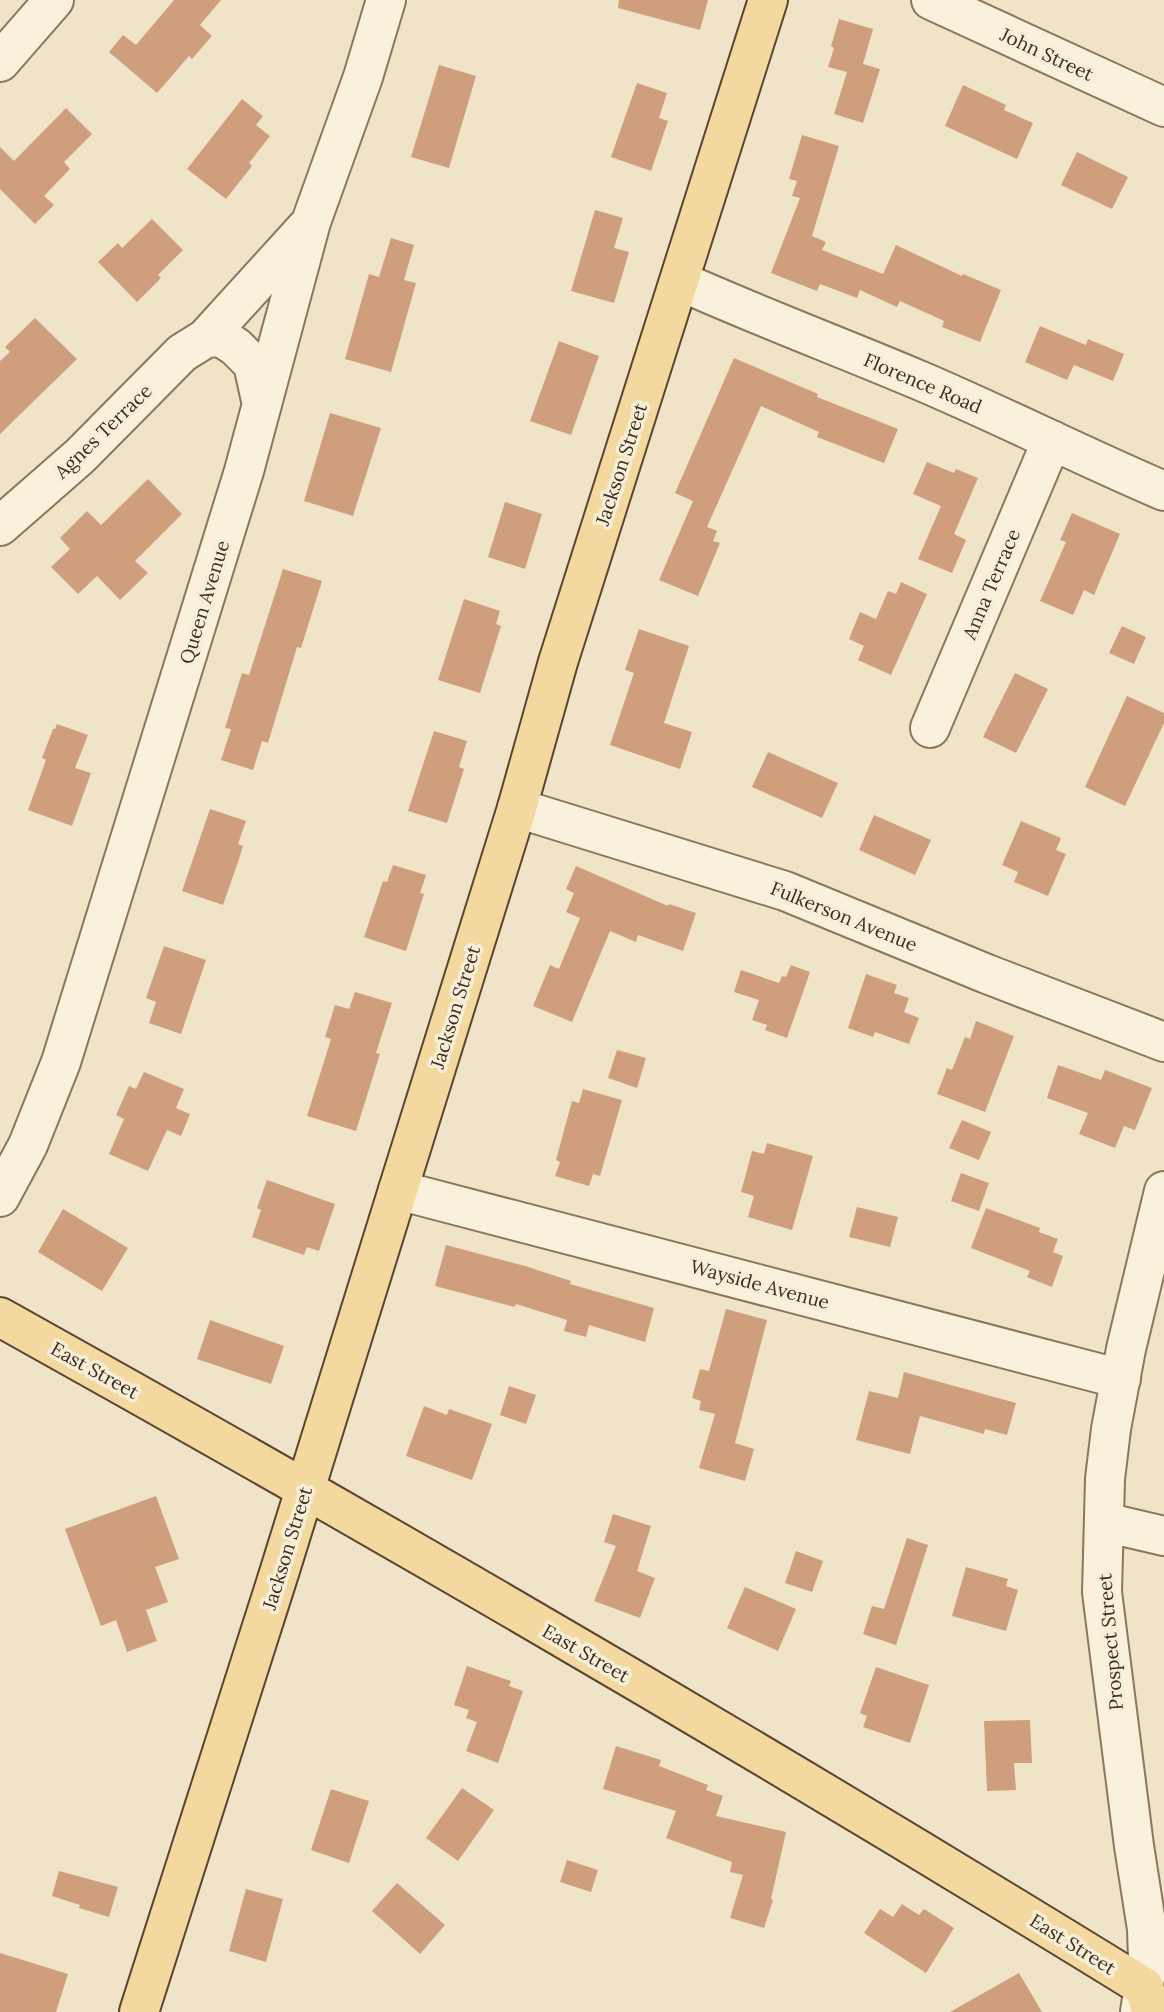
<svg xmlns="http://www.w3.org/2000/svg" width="1164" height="2012" font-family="Lora,serif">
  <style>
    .building { fill: #cf9f7d }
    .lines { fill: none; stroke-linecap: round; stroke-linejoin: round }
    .minor-casing { stroke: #8d765c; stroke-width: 42 }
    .major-casing { stroke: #5b4430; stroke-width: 42 }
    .minor { stroke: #faf1dc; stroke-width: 38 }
    .major { stroke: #f3d9a0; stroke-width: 38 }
    .labels { text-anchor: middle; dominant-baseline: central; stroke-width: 7; stroke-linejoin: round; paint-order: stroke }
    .street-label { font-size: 19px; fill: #3d2e20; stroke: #f7eed8 }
  </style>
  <rect width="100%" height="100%" fill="#f0e4c8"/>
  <path class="building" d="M174 0H221L200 25 212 36 192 59 189 56 157 93 109 52 123 35 136 45Z
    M619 0H708L700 30 618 8Z
    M839 19 873 29 863 64 880 69 863 123 834 114 847 72 828 67 834 48 831 46Z
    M439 65 476 76 449 168 411 157Z
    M637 83 667 93 659 118 668 121 651 171 611 157Z
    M963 85 1006 105 1004 110 1033 123 1017 159 945 126Z
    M242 99 263 116 256 125 270 136 249 163 252 166 226 199 187 169Z
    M66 108 92 134 64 162 70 169 44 196 54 205 35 224 0 189V147L14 161Z
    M802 135 839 146 812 236 826 242 822 250 883 274 896 245 962 276 963 274 1001 290 980 342 942 327 944 321 900 301 897 307 860 290 857 298 820 284 817 291 771 273 800 198 792 196 797 181 789 179Z
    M1077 152 1128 177 1112 209 1061 185Z
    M595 210 623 218 614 248 629 252 614 303 571 291Z
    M152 219 183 250 158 275 161 278 137 302 98 262 118 243 122 248Z
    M391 238 414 245 404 280 416 283 391 372 345 359 369 274 379 277Z
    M35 318 77 359 0 434V361L10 352 5 347Z
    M1040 326 1086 345 1088 339 1124 354 1113 381 1074 365 1067 380 1025 362Z
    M559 341 599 356 571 435 530 421Z
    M734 358 818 394 817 397 898 429 884 463 817 437 819 432 761 406 707 527 717 531 713 541 720 543 698 596 659 580 693 501 675 493Z
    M330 413 381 428 353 516 304 501Z
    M927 462 954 473 956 469 978 478 954 534 966 540 952 573 918 559 941 506 913 494Z
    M148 479 182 514 135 561 148 573 120 600 97 576 78 594 51 567 70 549 60 538 87 511 101 525Z
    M505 502 542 514 525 569 488 557Z
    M1072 513 1120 534 1094 595 1084 590 1073 615 1040 601 1066 542 1060 540Z
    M283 569 322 581 301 648 297 647 268 743 262 741 253 770 221 760 231 729 225 728 242 673 249 675Z
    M901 582 927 594 891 675 858 660 864 646 849 639 860 612 876 619 888 591 896 594Z
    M464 599 500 611 496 624 501 626 480 693 438 680Z
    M1122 626 1146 637 1134 664 1109 653Z
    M639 629 689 646 664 723 692 732 680 769 610 745 634 673 625 670Z
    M1015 673 1048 689 1016 753 983 737Z
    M1127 696 1164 713V723L1125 806 1085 787Z
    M57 724 88 735 75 768 91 773 72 826 28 810 46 760 42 758 53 729H55Z
    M434 731 467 741 459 767 464 769 447 823 408 811Z
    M768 752 838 783 822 818 752 787Z
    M210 809 246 821 238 844 243 846 239 859 223 905 182 891Z
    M874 815 931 840 915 875 859 850Z
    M1021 821 1061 838 1056 850 1066 854 1048 896 1014 882 1018 872 1002 865Z
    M393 865 426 875 420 893 424 894 406 951 364 937 383 881 387 882Z
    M576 866 668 906 669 904 696 913 683 951 638 935 636 942 610 931 572 1022 533 1006 550 965 559 969 580 918 566 912 574 893 566 889Z
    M164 946 206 960 181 1034 149 1023 156 1002 146 998Z
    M791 965 810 972 787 1038 765 1030 767 1025 752 1020 759 1000 734 992 741 970 779 983 782 976 786 977Z
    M866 974 897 985 894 993 909 998 904 1012 919 1018 909 1044 875 1032 873 1037 848 1028Z
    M355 992 392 1003 376 1053 380 1054 356 1131 307 1116 331 1039 325 1037 335 1005 349 1009Z
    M976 1021 1014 1036 985 1112 937 1094 947 1068 952 1070 965 1037 970 1039Z
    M617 1050 646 1058 637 1088 608 1078Z
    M1058 1065 1101 1080 1105 1070 1152 1088 1135 1130 1124 1126 1115 1148 1079 1134 1088 1113 1047 1098Z
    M144 1072 184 1089 176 1108 190 1114 181 1136 167 1130 148 1171 109 1154 124 1119 116 1115 129 1086 136 1089Z
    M583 1089 622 1100 600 1176 593 1174 589 1186 555 1176 560 1162 556 1160 572 1101 579 1103Z
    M962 1120 991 1132 979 1160 949 1148Z
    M767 1143 813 1156 792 1230 748 1217 754 1196 741 1192 752 1151 764 1154Z
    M961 1173 989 1183 979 1211 951 1201Z
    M267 1180 335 1204 319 1251 307 1247 304 1255 252 1237 261 1210 257 1208Z
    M857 1207 898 1217 890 1247 849 1237Z
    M986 1208 1040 1228 1039 1232 1058 1239 1053 1252 1063 1256 1052 1287 1027 1277 1030 1271 971 1248Z
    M63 1209 128 1248 102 1291 38 1252Z
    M446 1245 525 1266 571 1281 570 1284 654 1308 645 1342 589 1325 586 1337 564 1331 567 1320 516 1304 515 1307 435 1286Z
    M726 1309 767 1320 735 1443 754 1449 745 1481 699 1468 715 1414 699 1410 701 1401 692 1398 700 1369 709 1371Z
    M210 1320 284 1346 271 1384 197 1359Z
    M904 1372 1016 1403 1007 1435 985 1429 984 1434 920 1416 910 1454 856 1440 869 1391 898 1398Z
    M509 1386 536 1395 526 1424 500 1415Z
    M424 1406 447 1415 449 1409 492 1424 472 1480 406 1456Z
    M156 1496 179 1559 155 1567 168 1602 146 1610 157 1641 127 1652 116 1620 101 1626 65 1529Z
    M613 1514 651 1526 637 1571 655 1578 640 1618 594 1601 616 1546 604 1542Z
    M907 1538 928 1545 896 1645 863 1634 872 1606 884 1609Z
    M796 1551 823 1561 812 1592 785 1583Z
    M966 1567 1008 1579 1006 1586 1018 1590 1006 1631 952 1616Z
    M745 1587 796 1609 778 1651 727 1628Z
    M467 1666 511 1681 509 1686 523 1691 498 1763 466 1751 477 1722 466 1718 469 1710 454 1705Z
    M876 1667 929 1685 910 1743 863 1727 867 1716 860 1713Z
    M1030 1720 1032 1763H1014L1016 1790 987 1791 984 1721Z
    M616 1746 661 1760 659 1766 708 1785 706 1790 723 1796 716 1816 786 1832 771 1899 773 1900 764 1928 730 1918 743 1875 730 1872 732 1862 666 1838 676 1811 603 1789Z
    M462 1788 494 1810 458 1861 426 1838Z
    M331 1789 369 1801 349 1863 311 1850Z
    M567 1860 598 1870 591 1892 560 1882Z
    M59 1871 118 1887 109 1917 79 1908 80 1905 52 1896Z
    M397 1883 445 1925 420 1954 372 1911Z
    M246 1889 283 1899 266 1962 229 1951Z
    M902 1904 919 1915 924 1909 954 1928 926 1973 864 1933 880 1909 893 1917Z
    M0 1953 68 1974 56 2012H0Z
    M1019 1973 1042 2012H950Z"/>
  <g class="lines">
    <defs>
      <path id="minor" d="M931 0 1164 107
        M0 62 54 0
        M680 281C760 317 841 347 921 381 1003 416 1082 456 1164 491
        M206 338 221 337 236 347 253 364 262 405
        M0 526 80 456 182 353 206 338 306 228
        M930 728 1052 440
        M517 808 785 891 987 974 1164 1042
        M398 1190 1121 1379
        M0 1197 28 1145 61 1062 244 471 311 222 363 77 386 0
        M1104 1522 1164 1536
        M1140 2012 1148 1959 1147 1929 1134 1846 1102 1592 1105 1479 1111 1429 1126 1349 1164 1191"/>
      <path id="major" d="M0 1317C386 1532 768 1755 1144 1987L1152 2012
        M139 2012 280 1570 398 1190 517 808 558 662 768 0"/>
    </defs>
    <use href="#minor" class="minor-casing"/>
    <use href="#major" class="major-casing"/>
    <use href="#minor" class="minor"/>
    <use href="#major" class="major"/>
  </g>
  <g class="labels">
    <g class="street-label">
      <text transform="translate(1047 54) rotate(25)">John Street</text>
      <text transform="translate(923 383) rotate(23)">Florence Road</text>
      <text transform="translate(103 431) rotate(-44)">Agnes Terrace</text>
      <text transform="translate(621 464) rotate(-72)">Jackson Street</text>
      <text transform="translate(991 584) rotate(-67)">Anna Terrace</text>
      <text transform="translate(204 602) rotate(-73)">Queen Avenue</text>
      <text transform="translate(844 916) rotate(22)">Fulkerson Avenue</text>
      <text transform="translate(455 1007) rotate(-73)">Jackson Street</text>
      <text transform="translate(760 1284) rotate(15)">Wayside Avenue</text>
      <text transform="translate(95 1370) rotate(29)">East Street</text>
      <text transform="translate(287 1548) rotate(-73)">Jackson Street</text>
      <text transform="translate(1110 1642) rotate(-95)">Prospect Street</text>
      <text transform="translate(586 1653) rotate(30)">East Street</text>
      <text transform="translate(1073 1944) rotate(32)">East Street</text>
    </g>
  </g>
</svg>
